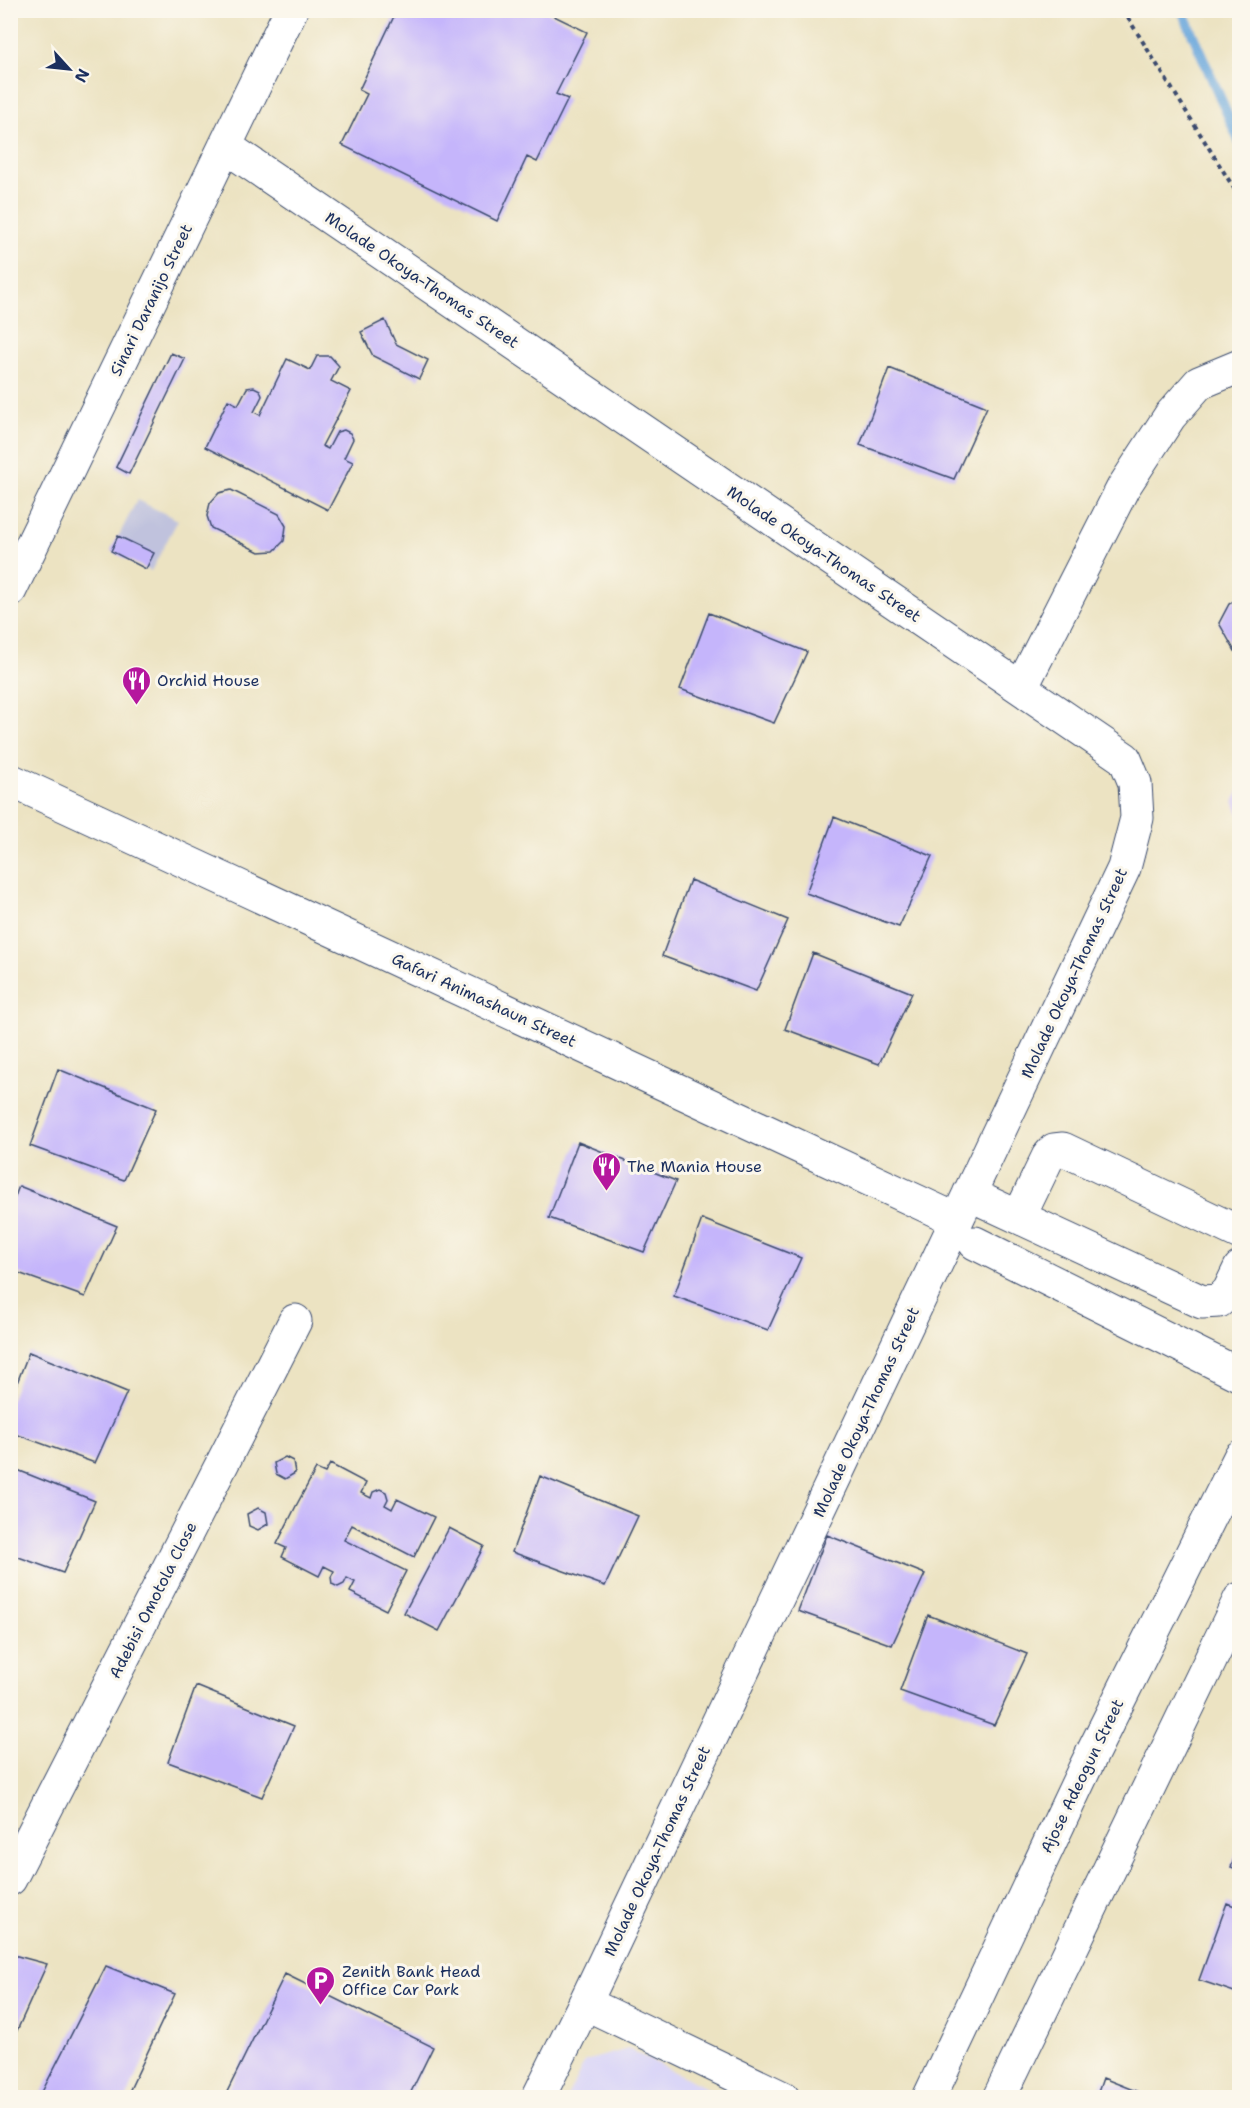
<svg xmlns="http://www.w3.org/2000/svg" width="1250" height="2108" font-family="'Shantell Sans',sans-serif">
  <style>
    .built { fill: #dad6f7 }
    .industrial { fill: #c0c2dd }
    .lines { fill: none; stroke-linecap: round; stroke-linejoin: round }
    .stream { stroke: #6aa7dc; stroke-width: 10 }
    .building { fill: #c5b5fb }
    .minor-casing { stroke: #3a4a6d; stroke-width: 35 }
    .path { stroke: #3a4a6d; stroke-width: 4; stroke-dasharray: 4.5 4.5; stroke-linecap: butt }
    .minor { stroke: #fff; stroke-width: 33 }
    .labels { text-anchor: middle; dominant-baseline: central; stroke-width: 6; stroke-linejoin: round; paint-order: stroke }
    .street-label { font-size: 16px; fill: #1b2f5e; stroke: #fbf7ec }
    .poi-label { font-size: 16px; fill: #1b2f5e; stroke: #fbf7ec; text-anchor: start }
  </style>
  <rect width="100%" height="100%" fill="#fbf7ec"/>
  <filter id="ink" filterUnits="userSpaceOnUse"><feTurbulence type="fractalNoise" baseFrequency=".0167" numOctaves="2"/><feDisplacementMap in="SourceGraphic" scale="12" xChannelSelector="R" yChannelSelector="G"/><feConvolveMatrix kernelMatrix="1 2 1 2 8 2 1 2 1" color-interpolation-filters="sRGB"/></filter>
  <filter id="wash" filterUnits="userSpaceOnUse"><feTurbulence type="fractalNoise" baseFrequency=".008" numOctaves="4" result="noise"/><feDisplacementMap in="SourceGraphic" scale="24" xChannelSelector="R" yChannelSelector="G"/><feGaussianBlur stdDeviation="1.35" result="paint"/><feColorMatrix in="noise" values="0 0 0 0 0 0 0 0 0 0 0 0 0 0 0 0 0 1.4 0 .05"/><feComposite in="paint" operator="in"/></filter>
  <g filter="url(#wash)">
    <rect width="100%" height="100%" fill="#ece3c2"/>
    <path class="built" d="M628 2049 725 2097H567L585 2061Z"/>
    <path class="industrial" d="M137 500 178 520 151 571 111 551Z"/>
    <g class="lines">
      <path class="stream" d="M1182 10 1240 143"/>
    </g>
    <g id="blocks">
      <path class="building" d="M397 10H542L587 32 556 94 568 99 537 162 527 157 497 221 342 145 367 94 359 90Z
        M385 320 396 344 428 360 419 379 373 356 361 332Z
        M171 353 185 359 129 474 116 467Z
        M317 356H330L339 366 331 381 351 391 322 446 328 449 337 432 344 430 350 433 353 439 344 458 353 462 328 510 205 447 228 400 238 405 247 388 254 387 260 390 262 396 254 412 260 415 287 359 310 370Z
        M889 368 987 407 954 479 860 445Z
        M231 490 279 514 286 526 284 541 274 551 259 552 211 528 207 516 210 503 219 493Z
        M118 536 154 553 146 569 111 551Z
        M1240 597V660L1219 623 1229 604Z
        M709 613 807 652 774 723 680 689Z
        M1240 789V815H1239L1234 800Z
        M834 817 932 856 899 927 806 893Z
        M690 880 788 920 756 991 662 956Z
        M813 953 912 993 879 1064 785 1029Z
        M58 1069 156 1109 124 1180 30 1146Z
        M578 1142 676 1181 644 1252 549 1218Z
        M19 1186 117 1226 85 1297 10 1270V1210Z
        M702 1219 801 1258 768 1330 674 1296Z
        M29 1352 127 1392 95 1463 10 1432V1401Z
        M285 1457 293 1461 295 1473 285 1479 276 1474 274 1463Z
        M330 1464 366 1483 361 1493 371 1498 373 1492 380 1489 386 1492 388 1499 385 1505 392 1509 397 1499 434 1517 414 1557 352 1525 344 1540 406 1571 386 1610 350 1592 355 1582 347 1578 344 1584 338 1587 332 1584 331 1577 334 1571 324 1566 319 1576 282 1557 286 1548 277 1544 296 1506 316 1469 325 1473Z
        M10 1467 95 1501 63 1573 10 1554Z
        M540 1476 638 1516 605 1586 512 1552Z
        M258 1508 266 1512 268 1524 258 1530 249 1526 247 1514Z
        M449 1528 484 1546 439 1631 404 1613Z
        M827 1535 925 1574 892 1645 798 1611Z
        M928 1615 1027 1654 994 1725 900 1691Z
        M196 1686 294 1726 262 1797 168 1762Z
        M1239 1846H1240V1870L1231 1867Z
        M1227 1903 1240 1908V1994L1199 1980Z
        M10 1954 47 1964 15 2035 10 2033Z
        M106 1966 175 1994 126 2098H39Z
        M285 1974 433 2047 408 2098H224Z
        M1103 2078 1151 2097V2098H1096Z"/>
    </g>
  </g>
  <g filter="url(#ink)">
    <use href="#blocks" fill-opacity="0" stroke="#3a4a6d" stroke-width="1.5"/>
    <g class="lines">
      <defs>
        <path id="minor" d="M225 146 1125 759 1135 783 1137 818 1124 868 585 2003 538 2098
          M10 590 291 10
          M1021 688 1123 488 1170 416 1199 383 1240 366
          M10 780 957 1220
          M969 1194 1202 1302 1219 1301 1229 1291 1240 1268
          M1019 1217 1048 1157 1054 1150 1063 1149 1240 1233
          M975 1243 1240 1375
          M10 1879 295 1321
          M585 2003 783 2098
          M929 2098 1085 1768 1240 1457
          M999 2098 1240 1599"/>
      </defs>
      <use href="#minor" class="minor-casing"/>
      <path class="path" d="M1123 10 1240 198"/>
      <use href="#minor" class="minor"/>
    </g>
  </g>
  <defs>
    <symbol id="restaurant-pin" viewBox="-11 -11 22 30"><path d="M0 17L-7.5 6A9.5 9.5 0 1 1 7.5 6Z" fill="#b5179e" stroke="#fbf7ec"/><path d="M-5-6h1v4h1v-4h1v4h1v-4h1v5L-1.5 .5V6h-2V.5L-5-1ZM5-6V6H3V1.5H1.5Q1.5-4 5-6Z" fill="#fff"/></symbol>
    <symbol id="parking-pin" viewBox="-11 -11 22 30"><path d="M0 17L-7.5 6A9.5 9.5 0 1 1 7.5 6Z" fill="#b5179e" stroke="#fbf7ec"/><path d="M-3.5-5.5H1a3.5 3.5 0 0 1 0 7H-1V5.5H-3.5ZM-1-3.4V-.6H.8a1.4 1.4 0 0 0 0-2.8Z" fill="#fff"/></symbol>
  </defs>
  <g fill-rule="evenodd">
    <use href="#restaurant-pin" x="120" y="664" width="33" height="45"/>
    <use href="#restaurant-pin" x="590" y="1150" width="33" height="45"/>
    <use href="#parking-pin" x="304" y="1964" width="33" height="45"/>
  </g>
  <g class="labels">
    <g class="street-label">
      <text transform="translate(422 280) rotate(34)">Molade Okoya-Thomas Street</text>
      <text transform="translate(151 300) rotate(-64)">Sinari Daranijo Street</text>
      <text transform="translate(824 554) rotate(34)">Molade Okoya-Thomas Street</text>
      <text transform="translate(1074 973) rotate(-65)">Molade Okoya-Thomas Street</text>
      <text transform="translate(484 1000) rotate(25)">Gafari Animashaun Street</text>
      <text transform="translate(866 1412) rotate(-65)">Molade Okoya-Thomas Street</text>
      <text transform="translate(153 1600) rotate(-63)">Adebisi Omotola Close</text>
      <text transform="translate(1082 1776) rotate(-64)">Ajose Adeogun Street</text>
      <text transform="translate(657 1851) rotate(-65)">Molade Okoya-Thomas Street</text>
    </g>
    <g class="poi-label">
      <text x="157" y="680">Orchid House</text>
      <text x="627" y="1166">The Mania House</text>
      <text x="342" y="1971">Zenith Bank Head<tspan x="342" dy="18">Office Car Park</tspan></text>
    </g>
  </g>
  <rect width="1250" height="2108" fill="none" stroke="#fbf7ec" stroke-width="36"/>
  <g transform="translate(69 69) rotate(117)" stroke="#fbf7ec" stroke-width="4.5" paint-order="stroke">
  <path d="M0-4.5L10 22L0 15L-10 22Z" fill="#1b2f5e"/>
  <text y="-9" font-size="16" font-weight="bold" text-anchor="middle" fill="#1b2f5e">N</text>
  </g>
</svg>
